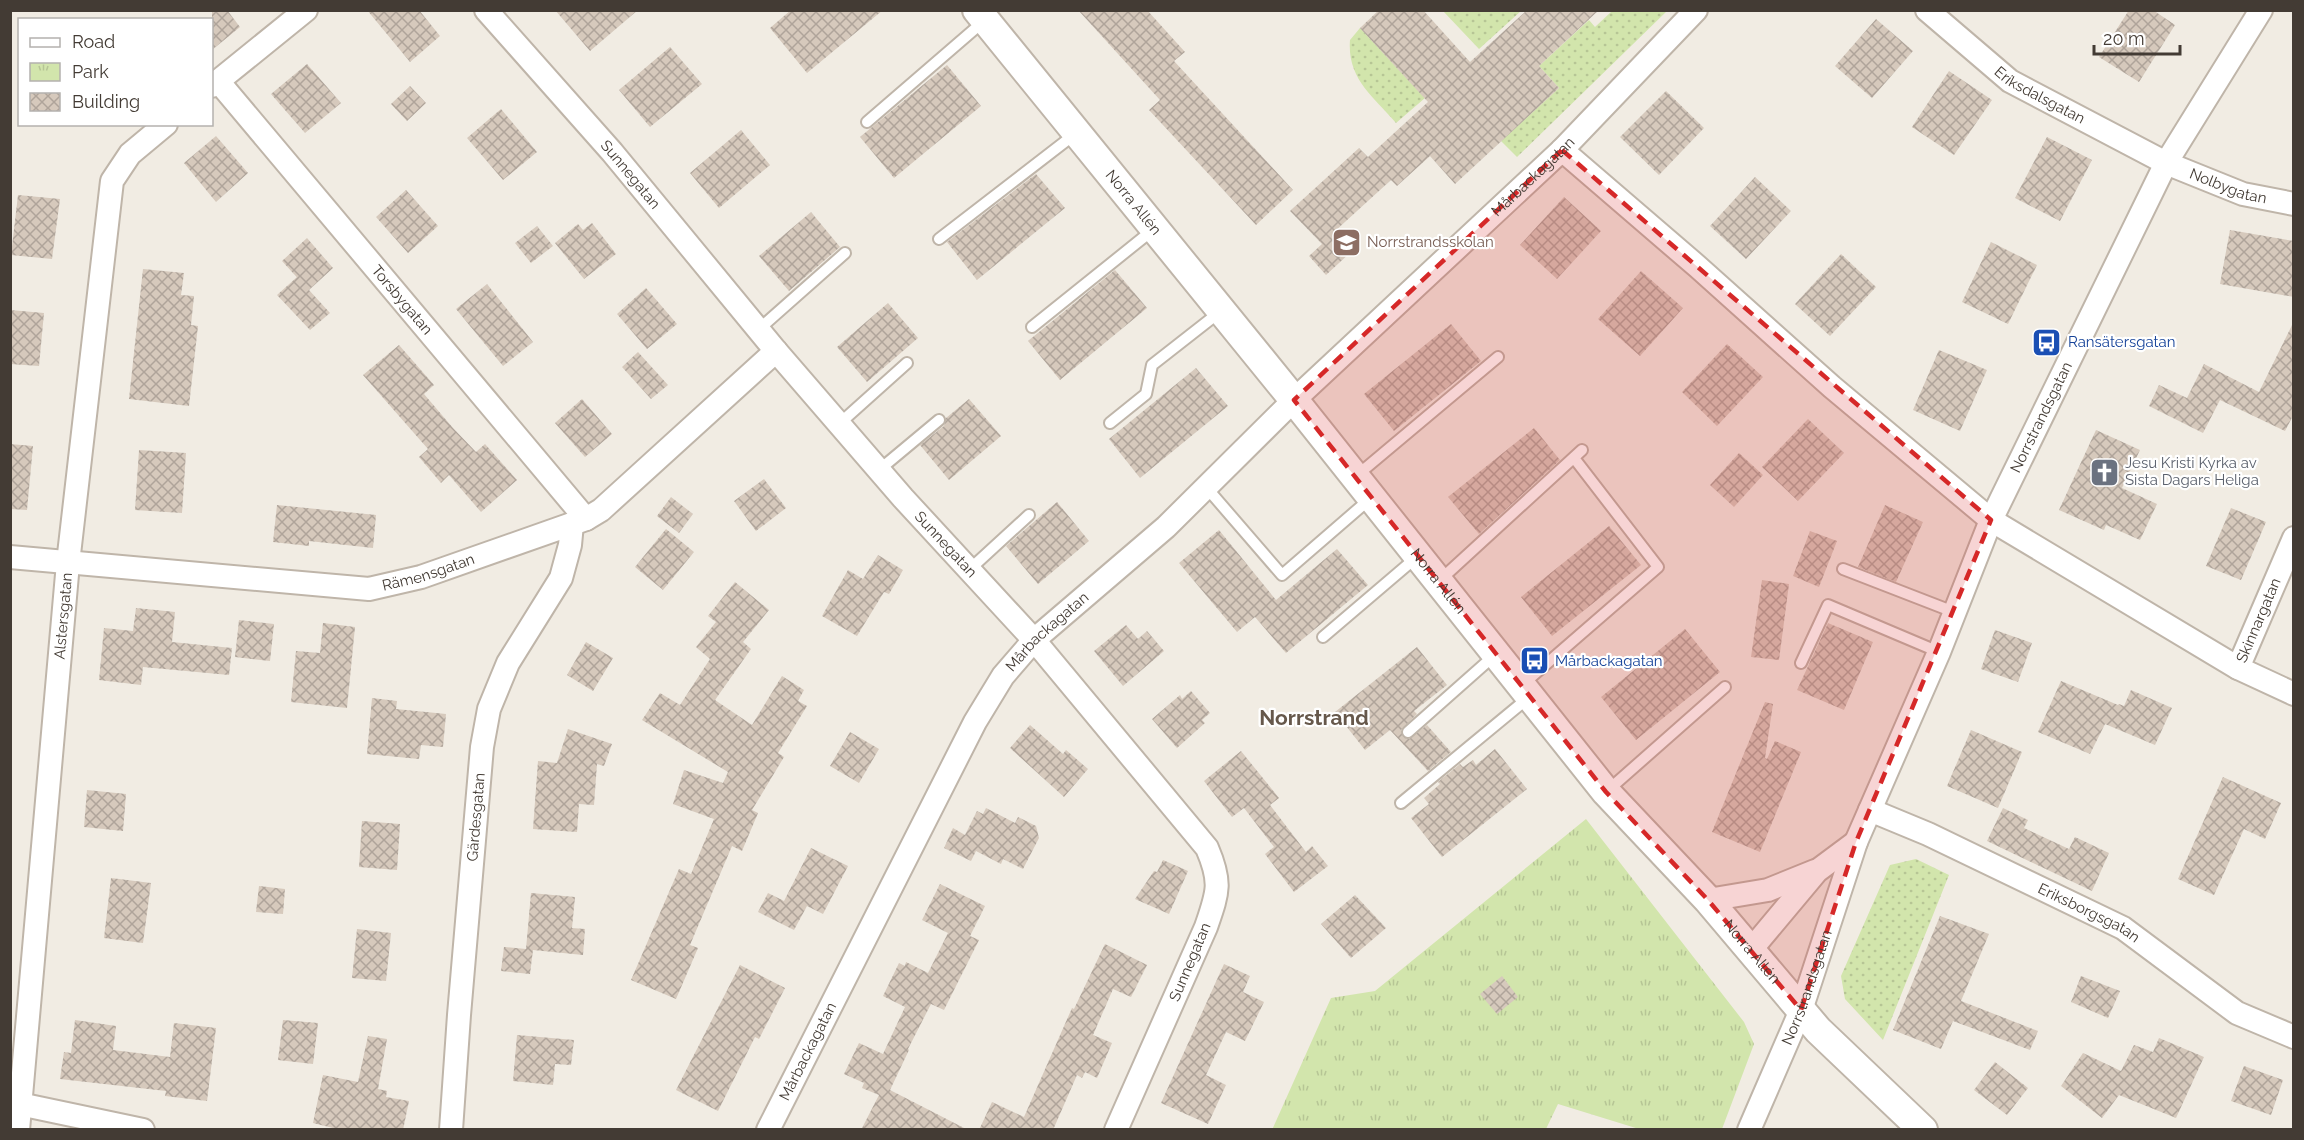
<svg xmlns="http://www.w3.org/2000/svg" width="2304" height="1140" font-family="Raleway,sans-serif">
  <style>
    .grass { fill: url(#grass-dots) }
    .park { fill: url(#park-tufts) }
    .garden { fill: #d2e5ac }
    .building { fill: url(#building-cross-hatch) }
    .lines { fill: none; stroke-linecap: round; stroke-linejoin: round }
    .service-casing { stroke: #bfb5a9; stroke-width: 14 }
    .minor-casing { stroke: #bfb5a9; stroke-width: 26 }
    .tertiary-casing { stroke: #bfb5a9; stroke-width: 32 }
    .service { stroke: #fff; stroke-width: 10 }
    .minor { stroke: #fff; stroke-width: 22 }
    .tertiary { stroke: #fff; stroke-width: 28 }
    .marked { fill: #d62828; fill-opacity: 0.2; stroke: #d62828; stroke-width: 4.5; stroke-dasharray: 12 8; stroke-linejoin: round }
    .labels { text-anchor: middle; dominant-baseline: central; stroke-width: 4.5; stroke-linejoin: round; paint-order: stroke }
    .street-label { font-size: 15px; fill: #433b34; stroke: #fff }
    .education-label { font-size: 15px; fill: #785e54; stroke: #fff; text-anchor: start }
    .transit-label { font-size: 15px; fill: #164399; stroke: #fff; text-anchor: start }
    .worship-label { font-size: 15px; fill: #5b616d; stroke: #fff; text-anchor: start }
    .district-label { font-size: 21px; font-weight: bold; fill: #66584b; stroke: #fff }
  </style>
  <defs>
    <pattern id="grass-dots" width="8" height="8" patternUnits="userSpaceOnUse" patternTransform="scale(1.5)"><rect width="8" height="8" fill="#d2e5ac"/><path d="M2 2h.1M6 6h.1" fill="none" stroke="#b6c595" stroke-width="1.8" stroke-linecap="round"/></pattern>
    <pattern id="park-tufts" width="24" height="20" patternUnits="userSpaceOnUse" patternTransform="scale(1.5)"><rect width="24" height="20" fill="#d2e5ac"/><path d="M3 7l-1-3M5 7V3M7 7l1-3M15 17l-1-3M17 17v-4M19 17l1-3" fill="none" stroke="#b6c595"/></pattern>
    <pattern id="building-cross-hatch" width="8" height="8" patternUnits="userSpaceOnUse" patternTransform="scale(1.5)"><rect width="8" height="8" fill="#d6c9bc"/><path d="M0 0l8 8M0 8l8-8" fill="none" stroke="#afa49a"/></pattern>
  </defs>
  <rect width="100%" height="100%" fill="#f1ece3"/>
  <path class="grass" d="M1443 11H1521L1479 49Z
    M1612 11H1667L1517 157 1501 141 1559 88 1539 66 1589 20 1595 27Z
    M1360 28 1425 98 1396 123C1373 96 1347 79 1350 40Z
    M1916 859 1949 875 1883 1040 1845 999 1841 976 1890 865Z"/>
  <path class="park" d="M1586 819 1744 1022 1754 1044 1722 1129H1639L1558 1104 1546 1129 1272 1130 1331 998 1375 991Z"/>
  <path class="garden" d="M1350 1111 1392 1129H1342Z"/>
  <path class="building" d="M212 10H227L240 27 212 50Z
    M367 10H419L440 36 410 62Z
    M555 10H638L590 51Z
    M791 10H883L807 73 770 28Z
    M1078 10H1147L1185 52 1174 61 1293 190 1256 225 1149 110 1160 100Z
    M1379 10H1423L1470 62 1527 10H1599L1539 66 1559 88 1455 184 1430 156 1397 186 1391 180 1334 232 1352 251 1326 275 1309 256 1322 244 1290 211 1359 148 1368 157 1428 102 1360 28Z
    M2129 10H2153L2175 25 2139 82 2099 57Z
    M1876 19 1913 51 1872 98 1835 66Z
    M670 47 702 84 650 127 619 90Z
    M307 64 341 103 305 133 271 94Z
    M947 65 981 106 894 178 860 137Z
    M1949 71 1992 100 1954 155 1912 127Z
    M410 86 426 103 407 121 391 104Z
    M1666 91 1704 128 1659 175 1620 137Z
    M501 109 537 152 503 180 467 138Z
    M741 130 770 165 719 208 690 173Z
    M216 136 248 173 216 202 184 163Z
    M2047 137 2092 160 2060 221 2015 198Z
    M1036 174 1065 208 977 280 947 242Z
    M1755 177 1791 211 1746 259 1710 226Z
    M406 190 438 226 408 253 376 217Z
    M18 195 60 199 52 259 11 255Z
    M1564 197 1601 231 1557 279 1520 245Z
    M811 212 840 247 789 291 759 256Z
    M592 223 616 254 584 279 555 243 578 224 583 230Z
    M537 226 553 246 531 263 515 243Z
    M2230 230 2294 241V297L2220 284Z
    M307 238 333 268 309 290 330 313 310 330 277 295 297 277 303 284 282 261Z
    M1991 242 2037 265 2008 324 1962 302Z
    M1841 254 1876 287 1830 336 1795 304Z
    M143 269 184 273 181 295 194 296 191 325 198 326 189 406 129 399Z
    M1115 270 1147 308 1060 380 1028 341Z
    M1641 271 1683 308 1640 356 1598 319Z
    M487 284 533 342 503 366 456 309Z
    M646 288 677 324 647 349 617 314Z
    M888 303 918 338 867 382 837 347Z
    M10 310 44 313 39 366 10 364Z
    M2294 321V414L2285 431 2220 400 2203 433 2149 406 2159 385 2187 398 2204 364 2259 392Z
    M1451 324 1481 361 1394 431 1364 394Z
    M1727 344 1763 377 1717 426 1682 392Z
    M399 345 434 385 424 394 453 428 476 452 485 444 517 480 481 512 449 475 441 483 419 457 428 449 363 375Z
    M1939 350 1987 370 1960 431 1913 410Z
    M638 352 668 385 651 399 622 367Z
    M1196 368 1228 406 1140 478 1109 439Z
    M582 399 612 434 585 457 555 423Z
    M969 399 1001 436 949 480 920 445 944 426 946 418Z
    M1808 419 1844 453 1798 501 1762 467Z
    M1534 428 1560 460 1479 534 1448 497Z
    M2096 430 2140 450 2122 488 2157 504 2140 540 2106 525 2104 530 2059 510Z
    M10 444 33 446 27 510 10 509Z
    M139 450 186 453 182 513 135 510Z
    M1739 453 1763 475 1734 507 1710 485Z
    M764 479 786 508 756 531 734 501Z
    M671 497 693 514 679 533 657 516Z
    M1057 502 1089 541 1038 584 1006 546Z
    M277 505 376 515 373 548 309 541V546L273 542Z
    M1885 505 1923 522 1896 582 1858 567Z
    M2231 508 2266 522 2241 580 2206 566Z
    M1609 526 1641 565 1552 636 1521 597Z
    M666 529 694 552 663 590 635 567Z
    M1219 530 1276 600 1337 549 1368 585 1286 653 1255 617 1237 632 1179 563Z
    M1810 531 1837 541 1819 587 1793 576Z
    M878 555 903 570 889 594 884 592 857 636 822 616 848 570 863 579Z
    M1762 580 1789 584 1779 660 1751 657Z
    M735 582 769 610 743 642 751 649 715 700 752 725 782 676 804 690 798 701 807 706 778 753 784 757 752 810 758 813 742 851 732 846 690 945 698 948 676 999 631 980 679 869 691 874 714 819 673 804 684 770 723 783 728 772 642 720 660 693 680 705 710 659 696 647 716 622 708 616Z
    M136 608 175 612 172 642 232 648 229 675 143 667 141 685 99 680 104 628 133 631Z
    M239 620 274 624 270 661 235 657Z
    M323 623 355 627 347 708 291 702 296 651 320 653Z
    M1828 623 1873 642 1844 710 1797 690Z
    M1126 625 1138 639 1147 631 1164 651 1123 686 1094 651Z
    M1685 629 1720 672 1636 740 1601 697Z
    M1995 630 2032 643 2018 682 1981 669Z
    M586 642 613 658 593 691 567 675Z
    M1417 647 1447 685 1414 711 1417 714 1401 730 1403 737 1409 739 1427 725 1451 752 1428 771 1390 730 1365 750 1335 712Z
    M2061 681 2118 705 2119 704 2124 706 2131 690 2172 708 2155 745 2105 724 2090 754 2038 732Z
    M1191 691 1210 713 1202 720 1205 723 1177 748 1152 719 1180 695 1182 699Z
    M372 698 397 701 396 709 446 714 443 747 421 745 419 759 367 754Z
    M1765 702 1773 704 1765 758 1767 759 1775 741 1801 752 1760 852 1712 832Z
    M1030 725 1063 754 1066 750 1088 769 1064 797 1010 748Z
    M568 729 612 744 604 766 597 764 594 805 579 804 577 832 533 829 538 761 557 763Z
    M1971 730 2022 752 1998 808 1947 786Z
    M850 732 879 749 859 783 830 766Z
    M1495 749 1527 789 1442 857 1411 818 1429 804 1424 798 1440 784 1438 782 1460 764 1463 767 1473 760 1476 765Z
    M1241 751 1279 798 1270 805 1306 852 1312 846 1328 866 1294 892 1265 854 1274 847 1244 808 1232 817 1204 781Z
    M2223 777 2281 803 2265 839 2244 829 2214 895 2178 879Z
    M87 790 126 794 123 831 84 827Z
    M986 808 1015 823 1018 817 1036 826 1039 838 1023 869 1003 859 1001 864 976 851 971 861 944 848 953 828 965 835 977 811 983 814Z
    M2003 808 2028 820 2024 828 2069 849 2075 837 2109 853 2092 891 1987 841Z
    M362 821 400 824 397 870 359 867Z
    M811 848 848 866 823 914 807 906 794 930 758 912 768 893 784 901Z
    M1163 860 1188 871 1169 914 1135 899 1154 871 1157 872Z
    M111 878 151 883 143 943 104 938Z
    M940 884 985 906 970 936 979 940 944 1010 931 1004 908 1049 909 1050 890 1090 968 1130H861L879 1095 862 1088 864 1083 844 1074 859 1043 883 1054 905 1007 883 996 899 963 905 966 906 962 928 973 948 933 922 920Z
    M259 886 285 889 283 914 256 912Z
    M531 893 575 897 572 928 585 929 583 955 533 950 530 974 501 971 504 947 526 949Z
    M1355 895 1386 928 1351 958 1321 924Z
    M1940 916 1989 934 1961 1001 2038 1031 2030 1050 1953 1021 1941 1049 1893 1030Z
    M357 929 391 933 386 981 352 978Z
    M1105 944 1147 965 1131 997 1113 989 1093 1035 1112 1043 1097 1078 1085 1072 1082 1078 1077 1075 1053 1130H979L992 1102 1024 1117 1072 1008 1074 1009Z
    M1224 964 1250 976 1243 992 1264 1002 1245 1041 1226 1032 1206 1075 1226 1085 1208 1124 1161 1103Z
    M740 965 785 988 759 1039 755 1037 718 1111 676 1090Z
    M1502 976 1518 997 1497 1014 1480 994Z
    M2081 976 2120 991 2108 1018 2071 1002Z
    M75 1020 116 1026 113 1050 170 1057 174 1023 216 1028 207 1101 165 1096 166 1091 60 1079 64 1052 71 1053Z
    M283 1020 318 1023 313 1064 278 1060Z
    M517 1035 574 1040 571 1065 555 1064 553 1085 513 1081Z
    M368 1036 387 1039 378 1089 387 1091 386 1097 409 1101 403 1130H341L313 1123 323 1075 358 1082Z
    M2159 1038 2204 1057 2176 1118 2119 1095 2102 1118 2061 1086 2083 1053 2121 1071 2134 1045 2153 1052Z
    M1995 1062 2028 1088 2007 1115 1974 1090Z
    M2244 1066 2283 1080 2271 1115 2231 1101Z"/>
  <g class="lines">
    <defs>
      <path id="service" d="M867 122 984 21
        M939 239 1075 134
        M1032 327 1154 229
        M758 330 845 253
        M1110 423 1146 394 1152 365 1221 311
        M839 424 907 363
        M879 470 939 420
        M1355 477 1498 357
        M1206 487 1282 575 1371 498
        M1843 569 1954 612
        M969 570 1029 515
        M1439 581 1582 450
        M1323 637 1418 556
        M1801 663 1828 605 1939 652
        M1522 685 1658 567 1574 458
        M1408 732 1496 654
        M1606 792 1725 687
        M1401 803 1528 698"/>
      <g id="minor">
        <path id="s1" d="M486 10 612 152 776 351 903 498 1034 640 1207 848C1222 883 1218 892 1206 927L1116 1130"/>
        <path id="s2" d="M1927 10 2010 81 2166 163 2243 194 2294 204"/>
        <path id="s3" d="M218 81 586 519"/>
        <path d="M212 86 306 10"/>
        <path d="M1562 150 1698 267 1832 387 1991 520 2238 668 2294 694"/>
        <path id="s4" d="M10 557 369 589 421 577 586 519 601 510 776 351"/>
        <path id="s5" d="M2238 668 2294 538"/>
        <path id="s6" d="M1870 810 1928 834 2123 928 2237 1013 2294 1037"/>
        <path d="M1708 900 1768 890 1815 871"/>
        <path d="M1750 951 1817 871 1856 842"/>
        <path d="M10 1102 143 1130"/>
        <path id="s7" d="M18 1130 68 563 112 181 130 154 166 124"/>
        <path id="s8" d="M451 1130 459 1015 482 747 489 709 508 663 561 578 570 545 572 524"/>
        <path id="s9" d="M768 1130 975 722 1003 676 1034 640 1166 527 1294 400 1562 150 1696 10"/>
        <path id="s10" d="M1749 1130 1801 1010 1856 842 1939 652 1991 520 2166 163 2261 10"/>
      </g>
      <g id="tertiary">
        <path id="s11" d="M977 10 1294 400 1606 792 1708 900 1818 1030 1923 1130"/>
      </g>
    </defs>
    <use href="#service" class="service-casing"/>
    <use href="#minor" class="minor-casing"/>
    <use href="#tertiary" class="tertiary-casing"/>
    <use href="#service" class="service"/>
    <use href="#minor" class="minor"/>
    <use href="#tertiary" class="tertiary"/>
  </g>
  <path class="marked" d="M1562 150 1991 520 1856 842 1801 1010 1708 900 1606 792 1294 400Z"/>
  <defs>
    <symbol id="school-square" viewBox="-11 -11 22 22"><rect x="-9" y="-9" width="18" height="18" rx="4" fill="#8d6e63" stroke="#fff"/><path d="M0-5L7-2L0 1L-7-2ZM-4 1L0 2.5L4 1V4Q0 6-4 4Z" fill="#fff"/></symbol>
    <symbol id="bus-square" viewBox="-11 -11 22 22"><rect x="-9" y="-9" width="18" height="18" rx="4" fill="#1a4fb4" stroke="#fff"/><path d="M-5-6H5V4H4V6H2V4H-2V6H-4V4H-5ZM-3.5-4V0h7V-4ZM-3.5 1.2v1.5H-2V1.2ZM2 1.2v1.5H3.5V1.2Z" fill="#fff"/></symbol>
    <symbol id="church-square" viewBox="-11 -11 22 22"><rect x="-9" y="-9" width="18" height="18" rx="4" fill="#6b7280" stroke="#fff"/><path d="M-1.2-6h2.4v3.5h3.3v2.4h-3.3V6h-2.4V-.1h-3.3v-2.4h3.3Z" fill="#fff"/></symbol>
  </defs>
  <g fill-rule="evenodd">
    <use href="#school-square" x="1330" y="226" width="33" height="33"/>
    <use href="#bus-square" x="2030" y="326" width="33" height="33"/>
    <use href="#church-square" x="2088" y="456" width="33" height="33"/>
    <use href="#bus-square" x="1518" y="644" width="33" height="33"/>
  </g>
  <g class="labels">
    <g class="street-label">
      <text stroke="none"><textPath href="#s2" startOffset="142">Eriksdalsgatan</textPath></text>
      <text stroke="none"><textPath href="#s1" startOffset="219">Sunnegatan</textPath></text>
      <text stroke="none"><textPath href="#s9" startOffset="1240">Mårbackagatan</textPath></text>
      <text stroke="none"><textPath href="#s2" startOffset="352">Nolbygatan</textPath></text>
      <text stroke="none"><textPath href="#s11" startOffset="248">Norra Allén</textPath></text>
      <text stroke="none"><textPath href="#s3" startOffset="286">Torsbygatan</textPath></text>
      <text stroke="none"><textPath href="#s10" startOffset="771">Norrstrandsgatan</textPath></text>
      <text stroke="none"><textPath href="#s1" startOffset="705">Sunnegatan</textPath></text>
      <text stroke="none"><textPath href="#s4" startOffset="422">Rämensgatan</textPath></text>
      <text stroke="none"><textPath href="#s11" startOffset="734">Norra Allén</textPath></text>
      <text stroke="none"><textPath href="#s7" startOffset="516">Alstersgatan</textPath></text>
      <text stroke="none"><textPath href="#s5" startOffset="52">Skinnargatan</textPath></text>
      <text stroke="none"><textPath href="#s9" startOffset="574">Mårbackagatan</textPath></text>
      <text stroke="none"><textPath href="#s8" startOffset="314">Gärdesgatan</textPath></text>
      <text stroke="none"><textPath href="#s6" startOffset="242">Eriksborgsgatan</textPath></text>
      <text stroke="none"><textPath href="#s11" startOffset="1220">Norra Allén</textPath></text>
      <text transform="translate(1190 962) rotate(-67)">Sunnegatan</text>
      <text stroke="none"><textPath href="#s10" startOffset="154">Norrstrandsgatan</textPath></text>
      <text stroke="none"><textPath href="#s9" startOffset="88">Mårbackagatan</textPath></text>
    </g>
    <g class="education-label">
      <text x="1367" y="242">Norrstrandsskolan</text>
    </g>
    <g class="transit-label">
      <text x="2068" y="342">Ransätersgatan</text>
      <text x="1555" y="661">Mårbackagatan</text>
    </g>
    <g class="worship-label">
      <text x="2125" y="463">Jesu Kristi Kyrka av<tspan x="2125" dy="17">Sista Dagars Heliga</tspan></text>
    </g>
    <g class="district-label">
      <text x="1314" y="717">Norrstrand</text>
    </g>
  </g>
  <rect width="2304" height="1140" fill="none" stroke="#433b34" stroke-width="24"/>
  <rect x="18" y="18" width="195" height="108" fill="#ffffff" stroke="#b4b1ae" stroke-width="1.5"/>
  <rect x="30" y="38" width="30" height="9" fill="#ffffff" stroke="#b4b1ae" stroke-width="1.5"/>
  <text x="72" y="48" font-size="18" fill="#433b34">Road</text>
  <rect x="30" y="63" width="30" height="18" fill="url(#park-tufts)" stroke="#b4b1ae" stroke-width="1.5"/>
  <text x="72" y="78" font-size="18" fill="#433b34">Park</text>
  <rect x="30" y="93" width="30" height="18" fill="url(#building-cross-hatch)" stroke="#b4b1ae" stroke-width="1.5"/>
  <text x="72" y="108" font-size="18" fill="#433b34">Building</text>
  <path d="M2094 45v9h86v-9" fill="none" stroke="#433b34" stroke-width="3"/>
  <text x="2103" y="45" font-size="18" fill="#433b34" stroke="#ffffff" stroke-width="4.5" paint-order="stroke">20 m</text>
</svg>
